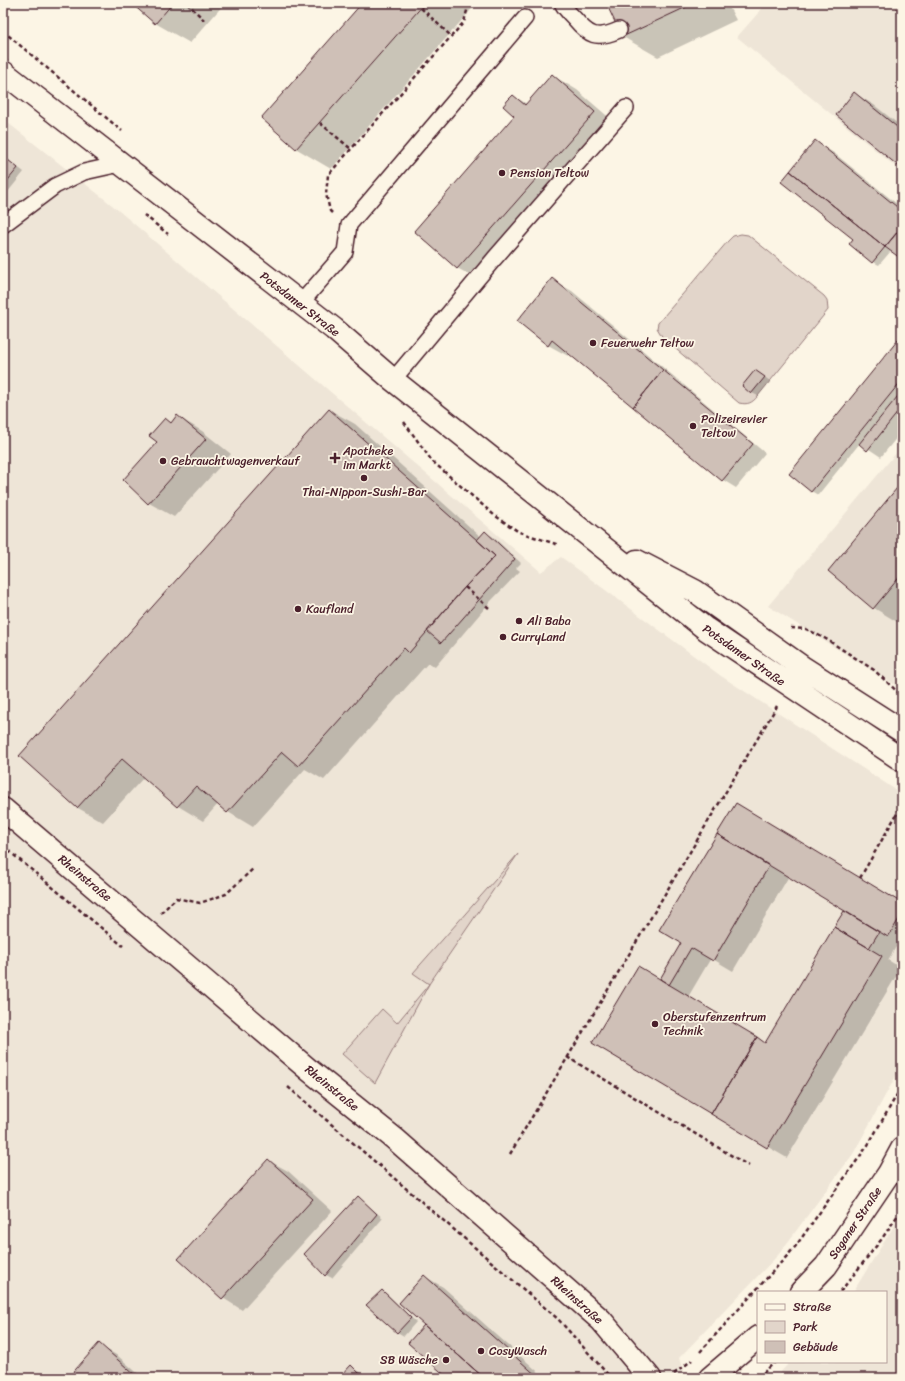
<svg xmlns="http://www.w3.org/2000/svg" width="905" height="1381" font-family="Sriracha,sans-serif">
  <style>
    .built { fill: #eee5d7 }
    .green { fill: #e2d5ca; stroke: #967a7a }
    .shadow { fill: #0003; fill-rule: evenodd }
    .building { fill: #cfc0b7; stroke: #4a1f2b }
    .lines { fill: none; stroke-linecap: round; stroke-linejoin: round }
    .service-casing { stroke: #4a1f2b; stroke-width: 18 }
    .minor-casing { stroke: #4a1f2b; stroke-width: 25 }
    .tertiary-casing { stroke: #4a1f2b; stroke-width: 25 }
    .secondary-casing { stroke: #4a1f2b; stroke-width: 25 }
    .path { stroke: #4a1f2b; stroke-width: 2.5; stroke-dasharray: 4 3; stroke-linecap: butt }
    .service { stroke: #fcf5e5; stroke-width: 15 }
    .minor { stroke: #fcf5e5; stroke-width: 22 }
    .tertiary { stroke: #fcf5e5; stroke-width: 22 }
    .secondary { stroke: #fcf5e5; stroke-width: 22 }
    .poi-dot { fill: #4a1f2b; stroke: #fcf5e5; stroke-width: 1.5 }
    .labels { text-anchor: middle; dominant-baseline: central; stroke-width: 3.5; stroke-linejoin: round; paint-order: stroke }
    .poi-label { font-size: 12px; fill: #4a1f2b; stroke: #fcf5e5; text-anchor: start }
    .street-label { font-size: 12px; fill: #4a1f2b; stroke: #fcf5e5 }
  </style>
  <rect width="100%" height="100%" fill="#fcf5e5"/>
  <filter id="ink" filterUnits="userSpaceOnUse"><feTurbulence type="fractalNoise" baseFrequency=".025" numOctaves="2"/><feDisplacementMap in="SourceGraphic" scale="8" xChannelSelector="R" yChannelSelector="G"/><feConvolveMatrix kernelMatrix="1 2 1 2 8 2 1 2 1" color-interpolation-filters="sRGB"/></filter>
  <g filter="url(#ink)">
    <path class="built" d="M767 3H902V172L737 37Z
      M3 119 112 205 541 572 561 557 721 676 902 794V1065L853 1154 779 1254 679 1358 685 1378H3Z
      M902 446V689L768 606Z
      M902 1213V1378H775L790 1362H886V1292H853Z"/>
    <path class="green" d="M741 234 748 235 824 296 827 300 828 310 758 396C752 403 748 405 739 403L663 338 657 328 658 323 728 241 733 236Z
      M518 854 429 984 375 1083 342 1054 382 1009 397 1023 429 984 413 973Z"/>
    <path class="shadow" d="M132 3H225L190 43 155 23Z
      M363 3H477L331 169 297 149 262 118Z
      M607 3H727L736 20 658 57 623 37Z
      M552 75 577 90 620 127 483 282 457 268 516 116 513 96 527 104Z
      M854 93 874 105 902 127V168Z
      M815 142 834 153 902 208V258L891 251 879 265 873 262 854 239Z
      M3 156 24 172 3 198Z
      M552 280 572 291 765 453 736 488 723 480 570 354 568 356 548 345Z
      M902 337V431L881 457 860 443 818 495 811 491Z
      M762 375 770 381 758 396 752 393Z
      M330 410 355 424 481 537 485 533 492 536 521 563 516 568 520 571 490 602 435 667 428 663 324 780 305 769 253 827 228 812 218 804 203 821 178 806 144 777 103 822 78 808 21 756Z
      M177 416 202 431 231 454 174 517 149 503 159 442 165 419 172 423Z
      M902 483V619L899 623 874 608Z
      M736 804 902 903V944L899 942 888 960 901 968 787 1158 768 1147 661 980 682 943 660 930ZM789 876 846 910 766 1044 688 997 711 958 733 971Z
      M268 1160 288 1171 332 1211 242 1310 223 1298 179 1259Z
      M358 1197 383 1218 332 1278 326 1275Z
      M424 1276 443 1287 545 1378H449L425 1325Z
      M382 1291 388 1295 416 1322 404 1336 397 1332Z
      M99 1345 118 1356 143 1378H69Z
      M351 1367 364 1374 368 1378H340Z"/>
    <path class="building" d="M131 3H173L155 24Z
      M362 3H425L296 149 261 118Z
      M606 3H695L622 37Z
      M552 74 595 112 457 269 414 231 514 116 503 106 508 100 513 95 525 105Z
      M854 92 902 131V169L836 115Z
      M815 140 902 211V227L885 247 790 171Z
      M3 156 18 168 3 186Z
      M790 171 885 247 872 263 849 244 853 239 781 182Z
      M902 226V255L900 258 885 247Z
      M552 278 663 370 633 407 552 340 548 346 517 321Z
      M902 335V380L811 492 789 474Z
      M663 370 753 444 722 481 633 407Z
      M755 370 765 377 751 394 742 386Z
      M902 391V407L867 451 859 444Z
      M329 409 495 556 465 587 409 653 404 648 298 766 282 752 227 813 196 786 177 807 122 759 77 808 19 756Z
      M177 415 206 439 148 504 123 480 157 442 149 436 165 418 171 423Z
      M902 482V574L873 609 828 571Z
      M485 531 515 559 441 643 427 631 465 587 495 556 477 540Z
      M736 803 902 903V914L888 937 717 834Z
      M717 834 769 866 713 961 691 948 669 985 660 979 681 943 659 930Z
      M844 911 879 932 869 948 834 927Z
      M834 927 882 956 767 1148 711 1114 757 1037 765 1043Z
      M638 966 757 1037 711 1114 592 1043Z
      M268 1159 313 1199 222 1299 178 1259Z
      M358 1196 377 1214 325 1276 304 1254Z
      M424 1275 539 1378H484L399 1303Z
      M382 1290 411 1318 397 1333 366 1305Z
      M424 1325 483 1377 482 1378H448L408 1343Z
      M99 1343 137 1377 136 1378H68Z
      M351 1365 364 1378H339Z"/>
    <g class="lines">
      <defs>
        <path id="service" d="M562 3C565 9 569 13 574 18 589 36 596 40 619 30
          M3 225 55 186 84 172 120 164
          M300 304 345 252 349 225 525 18
          M393 380 494 259 626 108"/>
        <path id="minor" d="M3 809 309 1070 395 1139 601 1320 650 1378"/>
        <path id="tertiary" d="M3 72 334 329 393 380 706 629 902 760
          M637 561 695 591 802 667 902 731"/>
        <path id="secondary" d="M801 1292 826 1266 889 1173 902 1149
          M710 1378 758 1337"/>
      </defs>
      <use href="#service" class="service-casing"/>
      <use href="#minor" class="minor-casing"/>
      <use href="#tertiary" class="tertiary-casing"/>
      <use href="#secondary" class="secondary-casing"/>
      <path class="path" d="M187 3 204 20
        M421 8 451 36
        M3 31 122 131
        M320 123 351 149
        M332 213 330 211 326 194 328 175 464 22 469 3
        M144 215 168 234
        M404 422 432 461 494 515 519 532 559 545
        M465 587 489 608
        M791 628 806 629 826 639 874 670 902 696
        M3 846 123 946
        M860 878 902 805
        M161 913 176 898 200 903 226 894 254 868
        M567 1057 749 1166
        M288 1087 558 1319 611 1378
        M510 1154 777 706
        M840 1292 881 1240 902 1209
        M700 1352 795 1247 868 1145 902 1086
        M674 1374 692 1360
        M758 1378 775 1362"/>
      <use href="#service" class="service"/>
      <use href="#minor" class="minor"/>
      <use href="#tertiary" class="tertiary"/>
      <use href="#secondary" class="secondary"/>
    </g>
  </g>
  <g class="poi-dot">
    <circle cx="502" cy="173" r="4"/>
    <circle cx="593" cy="343" r="4"/>
    <circle cx="693" cy="426" r="4"/>
    <path d="M333 452h4v4h4v4h-4v4h-4v-4h-4v-4h4z"/>
    <circle cx="163" cy="461" r="4"/>
    <circle cx="364" cy="478" r="4"/>
    <circle cx="298" cy="609" r="4"/>
    <circle cx="519" cy="621" r="4"/>
    <circle cx="503" cy="637" r="4"/>
    <circle cx="655" cy="1024" r="4"/>
    <circle cx="481" cy="1351" r="4"/>
    <circle cx="446" cy="1360" r="4"/>
  </g>
  <g class="labels">
    <g class="poi-label">
      <text x="510" y="173">Pension Teltow</text>
      <text x="601" y="343">Feuerwehr Teltow</text>
      <text x="701" y="419">Polizeirevier<tspan x="701" dy="14">Teltow</tspan></text>
      <text x="343" y="451">Apotheke<tspan x="343" dy="14">im Markt</tspan></text>
      <text x="171" y="461">Gebrauchtwagenverkauf</text>
      <text x="364" y="492" text-anchor="middle">Thai-Nippon-Sushi-Bar</text>
      <text x="306" y="609">Kaufland</text>
      <text x="527" y="621">Ali Baba</text>
      <text x="511" y="637">CurryLand</text>
      <text x="663" y="1017">Oberstufenzentrum<tspan x="663" dy="14">Technik</tspan></text>
      <text x="489" y="1351">CosyWasch</text>
      <text x="438" y="1360" text-anchor="end">SB Wäsche</text>
    </g>
    <g class="street-label">
      <text transform="translate(300 304) rotate(38)">Potsdamer Straße</text>
      <text transform="translate(744 655) rotate(35)">Potsdamer Straße</text>
      <text transform="translate(85 878) rotate(40)">Rheinstraße</text>
      <text transform="translate(332 1088) rotate(39)">Rheinstraße</text>
      <text transform="translate(855 1223) rotate(-56)">Saganer Straße</text>
      <text transform="translate(577 1300) rotate(42)">Rheinstraße</text>
    </g>
  </g>
  <rect width="905" height="1381" fill="none" stroke="#fcf5e5" stroke-width="16"/>
  <rect x="8" y="8" width="889" height="1365" fill="none" stroke="#4a1f2b" stroke-width="1.5" filter="url(#ink)"/>
  <rect x="757" y="1291" width="130" height="72" fill="#fcf5e5" stroke="#b59f9b"/>
  <rect x="765" y="1304" width="20" height="6" fill="#fcf5e5" stroke="#b59f9b"/>
  <text x="793" y="1311" font-size="12" fill="#4a1f2b">Straße</text>
  <rect x="765" y="1321" width="20" height="12" fill="#e2d5ca" stroke="#b59f9b"/>
  <text x="793" y="1331" font-size="12" fill="#4a1f2b">Park</text>
  <rect x="765" y="1341" width="20" height="12" fill="#cfc0b7" stroke="#b59f9b"/>
  <text x="793" y="1351" font-size="12" fill="#4a1f2b">Gebäude</text>
</svg>
